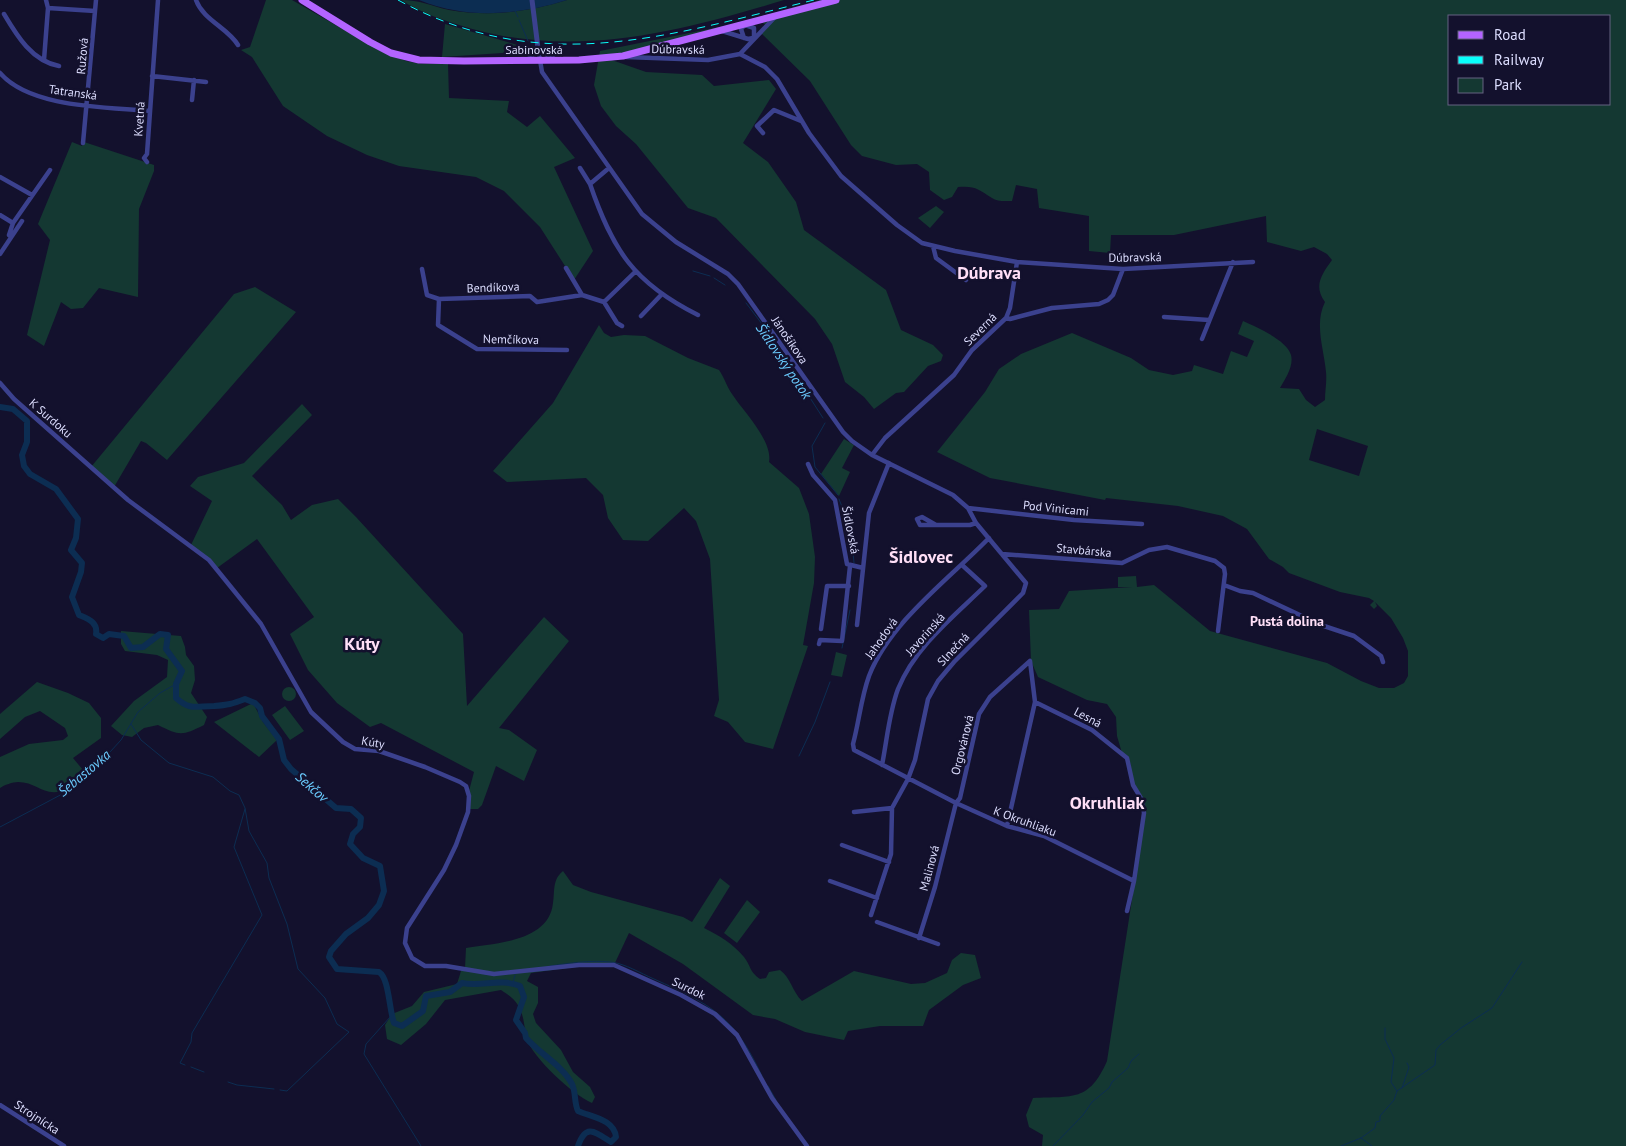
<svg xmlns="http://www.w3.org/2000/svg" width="1626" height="1146" font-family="'PT Sans',sans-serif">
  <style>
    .green { fill: #143832; fill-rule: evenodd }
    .water { fill: #0c2d52 }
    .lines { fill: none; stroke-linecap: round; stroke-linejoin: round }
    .stream { stroke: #0c2d52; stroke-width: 1 }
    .river { stroke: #0c2d52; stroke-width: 6 }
    .minor { stroke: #3b418e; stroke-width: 4.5 }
    .tertiary { stroke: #3b418e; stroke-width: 5 }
    .primary { stroke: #b364ff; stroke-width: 7 }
    .rail { stroke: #09fffb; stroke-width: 1; stroke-dasharray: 8 6; stroke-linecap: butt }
    .labels { text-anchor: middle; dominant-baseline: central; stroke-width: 5; stroke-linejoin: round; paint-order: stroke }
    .street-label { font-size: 12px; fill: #dddeff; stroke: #13112d }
    .water-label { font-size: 14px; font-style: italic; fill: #6bccff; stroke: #13112d }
    .neighbourhood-label { font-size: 14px; font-weight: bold; fill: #ffdff7; stroke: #13112d }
    .district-label { font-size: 18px; font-weight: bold; fill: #ffdff7; stroke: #13112d }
  </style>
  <rect width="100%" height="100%" fill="#13112d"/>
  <path class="green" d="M266 0H292L379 50 406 61 421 64H448L449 98 509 101 507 112 527 127 540 116 575 158 554 167 593 251 574 280 540 227 504 191 476 177 399 166 367 155 327 136 283 106 252 57 241 50 250 47Z
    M401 0C420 0 431 6 449 10 490 17 528 12 567 0H784C676 33 567 61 456 24 437 18 418 11 401 0Z
    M820 0H1626V1146H1042L1043 1135 1029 1127 1026 1115 1033 1098C1073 1096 1089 1102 1107 1061L1146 809 1133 785 1130 762 1122 753 1117 736 1116 717 1107 704 1087 700 1038 677 1031 661 1029 610 1059 609 1069 591 1132 587H1118V577L1136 576 1137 587 1154 585 1210 631 1327 663 1361 681 1379 688H1394L1404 683 1408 676V651L1403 638 1391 618 1375 602 1377 606 1374 609 1370 605 1374 601 1369 598 1340 592 1289 573 1283 567 1269 559 1247 529 1223 516 1178 506 1106 498 1105 500 990 478 937 452 985 392 999 369 1021 354 1072 333 1131 358 1149 370 1173 375 1192 371 1194 365 1223 374 1231 351 1247 357 1254 341 1238 334 1243 321C1256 327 1287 340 1291 355 1294 366 1285 379 1280 388L1299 389 1306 400 1315 407 1325 400C1325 391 1327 381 1326 372 1324 349 1314 324 1325 302 1313 286 1322 274 1332 260L1327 254 1314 247 1301 251 1267 242 1266 216 1174 235H1111L1110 253 1089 251V216L1039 208 1037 189 1016 185 1012 201C1006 201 997 202 992 198 977 189 977 186 958 187L952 197 944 200 930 190 929 172 917 164 896 165 862 156 851 145 810 81 760 32 766 25 758 20 606 58 646 72 702 75 714 86 769 80 776 89 743 143 768 162 796 202 804 230 886 290 901 330 933 345 943 355 941 361 928 366 904 392 896 393 874 409 864 397 845 382 832 344 815 319 716 218 688 208 636 144 616 126 601 106 594 85 600 51 729 25ZM1450 16H1610V104H1450ZM1317 429 1368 446 1359 476 1309 460Z
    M445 24 528 48 536 47 530 53 517 52 442 57Z
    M72 142 82 146 84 142 154 165V171L139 209 138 297 99 288 83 308 71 309 61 302 44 346 27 335 50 240 38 224Z
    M936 206 944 212 930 228 918 218Z
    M255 287 296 312 167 460 146 443 141 441 114 487 91 467 234 294Z
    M599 325 604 333 611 337 624 335 645 336 688 358 719 370C724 377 727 387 732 394 743 411 773 441 769 462L799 488 809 514 815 557 814 583 803 645 808 646 773 749 745 742 728 722 714 716 719 700 710 559 696 521 684 508 648 541 623 540 608 518 603 495 586 478 507 482 493 471 553 403Z
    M302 404 312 415 252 476 282 505 291 520 312 505 338 499 356 517 463 634 467 706 544 617 569 641 499 728 509 730 537 750 524 781 496 766 482 805 478 809H470L469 791 474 772 381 723 370 727 337 703 308 670 290 634 314 617 257 539 217 568 191 545 212 501 190 486 198 477 244 463Z
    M844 439 854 445 842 468 850 472 839 496 821 474Z
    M121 631 181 636 185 647 186 655 194 666 195 680 191 693 207 717 204 725C182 736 180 736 158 725L144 728 132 737 122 735 111 726 134 701 167 677 168 660 157 655 125 651 121 644Z
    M836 652 847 655 842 677 831 675Z
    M37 682 68 693 89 703 101 718V738L73 758 83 770C82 778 78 784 70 788 44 800 39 782 18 782 13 782 4 785 0 788V757L29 744 63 740 68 736 65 728 40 711 25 717 0 739V714Z
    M282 694a7 7 0 1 1 14 0a7 7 0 1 1-14 0Z
    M253 703 263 722 277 740 259 757 214 722Z
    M285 706 304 731 290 740 272 715Z
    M563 871 573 885 591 892 683 917 692 922 720 878 730 886 704 928C720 936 732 943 744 957 751 966 749 971 760 979L766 978 769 972 780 970C791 978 792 991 802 1001L854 971 911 984 925 983 947 973 952 960 961 953 975 955 981 978 963 985 929 1010 923 1026H880L848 1031 844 1040 805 1032 775 1019 753 1015 683 964 629 933 614 965 582 966 531 973 527 981 538 987V1003L533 1014 536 1023 561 1050 573 1072 590 1087 595 1097 592 1103C572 1094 534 1059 526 1038 525 1034 525 1028 524 1023 521 1005 515 999 501 990L445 1000 426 1024 401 1045 387 1039 385 1025 392 1014 412 1006 424 992 457 984 461 971 465 968 466 948C495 943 549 942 553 903 555 891 552 880 563 871Z
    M747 900 760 912 737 943 724 933Z"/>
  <path class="water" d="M419 0H567C518 15 468 20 419 0Z"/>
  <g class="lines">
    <path class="stream" d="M515 11 518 17
      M519 20 528 41
      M693 271 710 276
      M714 278 725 285
      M746 303 765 328 823 418
      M825 423 812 446 815 467 838 495
      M839 499 851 530 854 563
      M842 648 850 610
      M131 724 141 740 169 763 213 777 230 791 239 795 245 808 249 831 267 863 269 878 287 924 298 969 325 998 337 1024 349 1032 287 1091 280 1090
      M799 756 815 722 830 682
      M0 827 66 792 99 764 121 740 138 712 160 693 176 684
      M550 966C570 963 590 960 611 962 626 964 640 973 654 979 712 1005 734 1016 762 1076
      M513 983 515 975
      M391 1016 366 1044 364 1054 421 1146
      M1385 1028V1039L1394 1058 1391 1082 1397 1091
      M185 1065 180 1063 191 1042 192 1033 262 915 234 847 245 809
      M191 1067 204 1072
      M228 1082 237 1085 274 1089
      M768 1086 776 1100
      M1402 1088 1409 1067 1407 1063
      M1361 1138 1372 1146
      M1053 1146 1083 1115 1092 1102 1109 1088 1112 1082 1128 1068 1131 1061 1139 1054
      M1341 1146 1361 1138 1375 1128 1376 1122 1380 1121V1116L1394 1100 1397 1091 1435 1065 1436 1050 1440 1045 1461 1028 1492 1008 1522 962"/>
    <path class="river" d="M0 407 13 409 27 421V442L22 455 24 466 30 474 56 489 78 519 76 538 71 550 82 563 81 572 72 597 79 615C88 619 98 622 96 634L103 638 109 634 124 636 131 648 143 647 160 634 168 635 166 649 182 671 176 684V698C191 711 196 706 214 706 228 705 232 704 245 699L255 703 260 708 262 716 279 739 284 760 291 769 336 808 351 809 361 818 360 827 353 834 350 844 363 858 380 866 384 891 379 905 368 918 346 934 331 951 329 957 337 969 379 972C389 978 389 1009 394 1023L402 1026 423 1011 426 996 450 992 462 983C482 987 500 978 520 986L524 997 516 1020 525 1033 526 1038C540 1054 563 1066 572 1084 576 1092 574 1103 578 1111 591 1117 614 1119 616 1137L611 1142C595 1132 586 1123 578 1146"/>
    <path class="minor" d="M196 0C203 20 228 28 238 45
      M48 8 95 11
      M4 14C17 36 32 61 59 66
      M722 31 748 39 753 38
      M744 38 741 29 745 25 754 28V36
      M538 48 542 72 642 214 676 242 728 274 738 284 843 432 852 441 872 455 953 495 968 508 976 523 1026 583 1023 593 954 662 938 681 928 699 915 760 908 779 892 808 891 854 871 915
      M740 54 775 17
      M626 57 708 60 740 54 765 67 777 79 809 133 841 176 897 225 922 243 955 251 1017 262 1123 269 1253 262
      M44 60 48 8 46 0
      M0 73C30 108 106 107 149 111
      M152 76 206 82
      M192 100 194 80
      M763 133 757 126 774 110 801 121
      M83 143 96 0
      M147 162 144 158 147 154 158 0
      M580 168 590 184
      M609 168 590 184C613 251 634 283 698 315
      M0 177 32 195
      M0 215 13 223 9 235
      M13 223 50 170
      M933 246 936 258 966 280
      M0 254 22 221
      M566 268 582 295
      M422 269 427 295 439 299 438 325 477 349 567 350
      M439 299 530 296 537 302 582 295 604 302 617 323 622 326
      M604 302 635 272
      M641 316 662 294
      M1164 317 1209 320
      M1006 318 1010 319 1052 308 1099 304 1108 300 1113 295 1123 269
      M1202 339 1233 262
      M0 383 14 399 128 500 209 560 261 624 311 712 343 742 355 749 379 751 425 767 460 782 466 786 469 796 468 812 456 845 444 870 407 928 405 943 412 958 425 966H446L494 974 579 965H614L681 995 715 1014 737 1035 772 1098 807 1146
      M872 455 885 438 954 375 972 350 1006 318 1010 308 1017 262
      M808 464 813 475 835 500 847 564 863 568
      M968 508 1074 520 1142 524
      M936 525 922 517 917 519 920 525H970L976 523
      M989 538C949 579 890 622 869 676 861 698 859 722 853 744L854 750 956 803 1007 826 1044 836 1134 881 1127 911
      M1002 554 1122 563 1149 550 1167 547 1215 561 1224 568 1225 574 1218 631
      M1224 585 1240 591 1253 593 1321 625 1354 636 1381 656 1383 662
      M857 625 869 513 889 463
      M821 629 827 586H849
      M819 644 820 640 842 641 850 566
      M882 765C887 740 889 713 898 689 915 647 953 617 985 586L962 565
      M854 812 892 808
      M1007 826 1035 702 1092 730 1127 758 1133 785 1142 800 1144 813 1134 881
      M842 845 889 862
      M830 881 877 898
      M877 922 938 944
      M919 938 935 887 956 803 960 798 979 714 990 697 1030 661 1035 702
      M0 1105 64 1146"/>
    <path class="tertiary" d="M532 0 538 48
      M538 48 554 59
      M528 60 538 48"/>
    <path class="primary" d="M302 0 370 42 391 53 419 60 464 61 579 60 623 56 836 0"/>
    <path class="rail" d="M398 0C541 78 667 36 814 0"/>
  </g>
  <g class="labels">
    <g class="street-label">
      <text x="534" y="49">Sabinovská</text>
      <text transform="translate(678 49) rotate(1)">Dúbravská</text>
      <text transform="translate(82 56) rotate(-85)">Ružová</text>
      <text transform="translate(73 92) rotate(8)">Tatranská</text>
      <text transform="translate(139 119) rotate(-86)">Kvetná</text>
      <text transform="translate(1135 257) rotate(-1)">Dúbravská</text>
      <text transform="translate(493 287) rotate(-2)">Bendíkova</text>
      <text transform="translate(980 329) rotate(-45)">Severná</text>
      <text transform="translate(511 339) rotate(1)">Nemčíkova</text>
      <text transform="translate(790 340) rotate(56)">Jánošíkova</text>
      <text transform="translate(51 418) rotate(41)">K Surdoku</text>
      <text transform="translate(1056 508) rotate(6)">Pod Vinicami</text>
      <text transform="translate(851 530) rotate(79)">Šidlovská</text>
      <text transform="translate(1084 550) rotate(5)">Stavbárska</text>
      <text transform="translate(925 634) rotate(-48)">Javorinská</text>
      <text transform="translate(881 638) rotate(-55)">Jahodová</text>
      <text transform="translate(953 649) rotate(-47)">Slnečná</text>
      <text transform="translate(1088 717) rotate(28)">Lesná</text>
      <text transform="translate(373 742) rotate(10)">Kúty</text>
      <text transform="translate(962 745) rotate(-76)">Orgovánová</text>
      <text transform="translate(1025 821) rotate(20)">K Okruhliaku</text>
      <text transform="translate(929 868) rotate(-75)">Malinová</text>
      <text transform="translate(689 988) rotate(26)">Surdok</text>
      <text transform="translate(37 1117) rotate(33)">Strojnícka</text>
    </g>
    <g class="water-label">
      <text transform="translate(784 361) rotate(56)">Šidlovský potok</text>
      <text transform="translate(84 773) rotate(-40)">Šebastovka</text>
      <text transform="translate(312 787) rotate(41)">Sekčov</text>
    </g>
    <g class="neighbourhood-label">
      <text x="1287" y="621">Pustá dolina</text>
    </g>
    <g class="district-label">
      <text x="989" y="272">Dúbrava</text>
      <text x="921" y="556">Šidlovec</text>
      <text x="362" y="643">Kúty</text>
      <text x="1107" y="802">Okruhliak</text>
    </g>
  </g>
  <rect x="1448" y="15" width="162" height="90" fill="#13112d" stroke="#646381"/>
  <rect x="1458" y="31" width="25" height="8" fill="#b364ff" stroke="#646381"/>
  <text x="1494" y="40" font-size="15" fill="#dddeff">Road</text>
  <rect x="1458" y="56" width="25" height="8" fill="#09fffb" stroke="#646381"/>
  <text x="1494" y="65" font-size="15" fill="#dddeff">Railway</text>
  <rect x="1458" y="78" width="25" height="15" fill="#143832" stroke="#646381"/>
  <text x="1494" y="90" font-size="15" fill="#dddeff">Park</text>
</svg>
